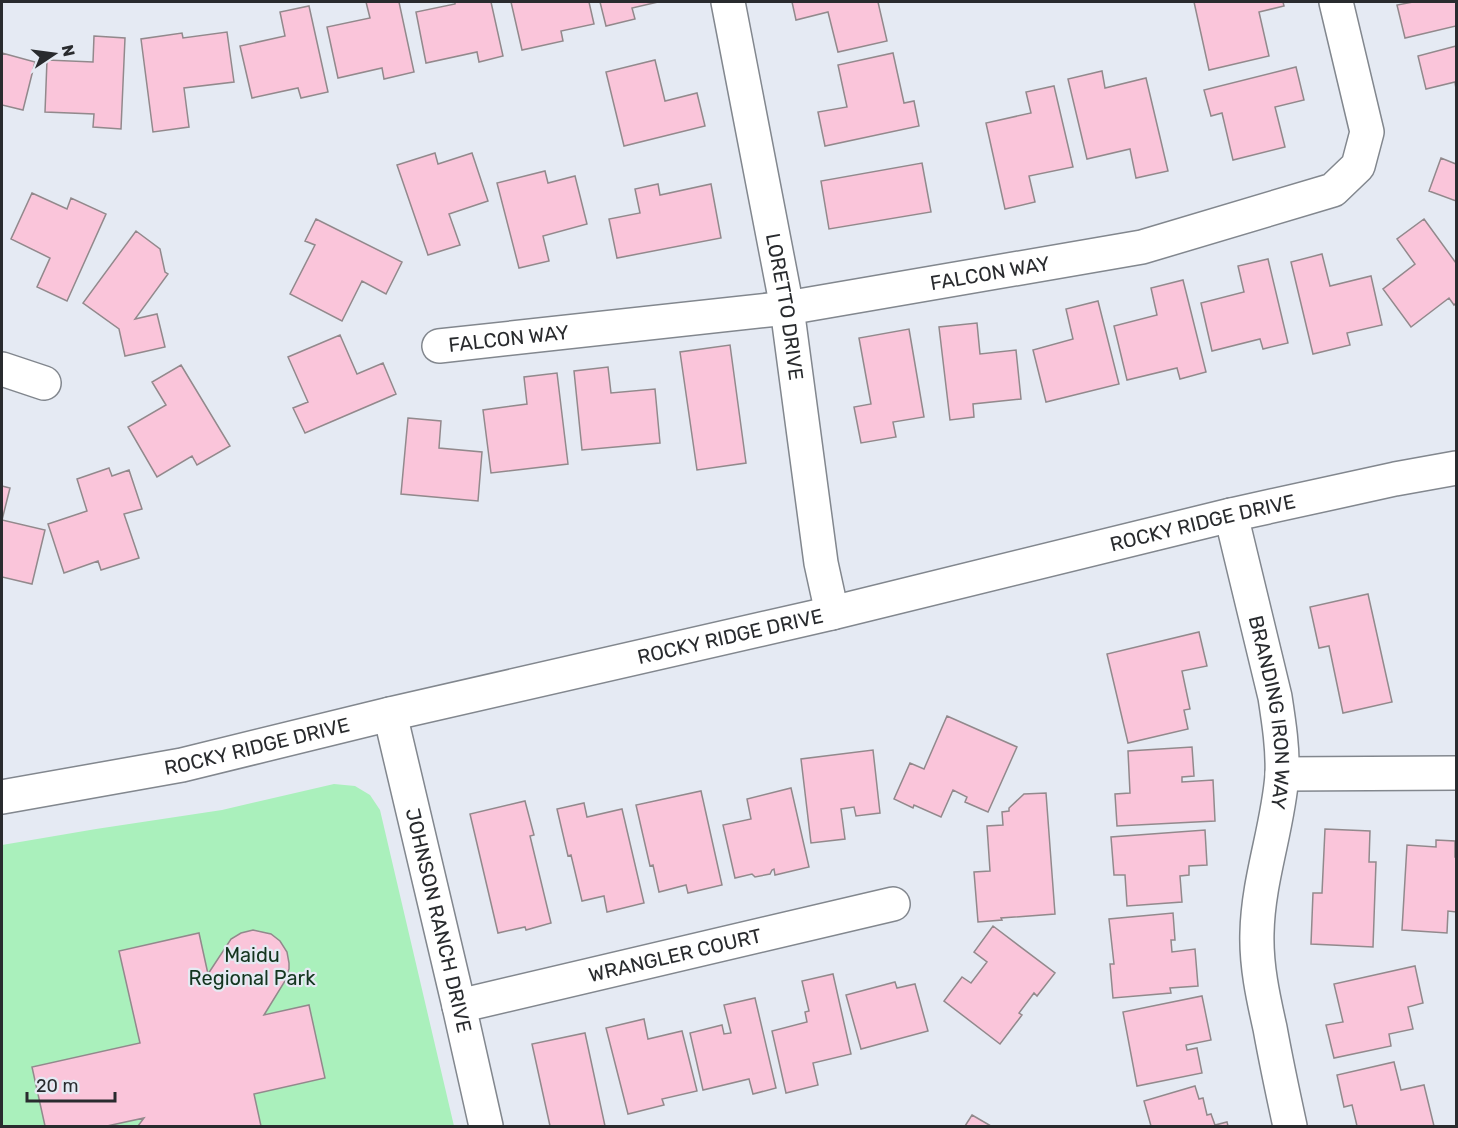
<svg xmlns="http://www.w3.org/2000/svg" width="1458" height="1128" font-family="Rubik,sans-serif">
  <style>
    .green { fill: #aaf0bc }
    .building { fill: #fac5da; stroke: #92898c; stroke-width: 1.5 }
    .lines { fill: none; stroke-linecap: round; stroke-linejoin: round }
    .minor-casing { stroke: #82878e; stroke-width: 36 }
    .secondary-casing { stroke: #82878e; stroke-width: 36 }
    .minor { stroke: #fff; stroke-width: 33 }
    .secondary { stroke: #fff; stroke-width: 33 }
    .labels { text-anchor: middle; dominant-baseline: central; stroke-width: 4.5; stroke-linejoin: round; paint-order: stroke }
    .street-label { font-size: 20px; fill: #292b2e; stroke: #e5eaf3 }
    .park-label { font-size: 20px; fill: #14351f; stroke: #e5eaf3 }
  </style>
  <rect width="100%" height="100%" fill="#e5eaf3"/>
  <path class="green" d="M334 784 355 786 370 795 380 810 454 1126H2V845L96 829 222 810Z"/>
  <path class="building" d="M366 2H399L414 72 384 79 382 68 338 78 327 27 370 18Z
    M455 2H491L503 56 479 62 477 52 426 63 416 12 455 4Z
    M511 2H589L594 24 561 31 563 41 522 50Z
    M600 2H658L632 8 635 19 606 26Z
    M792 2H878L887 41 838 52 828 12 796 20Z
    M1194 2H1283L1284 6 1259 12 1269 56 1209 70Z
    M1413 2H1456V26L1405 38 1397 5Z
    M309 6 328 92 301 98 298 88 252 98 240 46 285 36 280 12Z
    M227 32 234 82 184 88 189 127 153 132 141 39 182 33 183 38Z
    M94 36 125 38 121 129 93 127 94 114 45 112 47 60 93 62Z
    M1456 46V89L1455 82 1426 89 1418 56Z
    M2 53 35 62 23 110 2 105Z
    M893 53 904 103 914 101 919 126 825 146 818 112 847 107 838 65Z
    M655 60 665 101 697 93 705 126 624 146 606 72Z
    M1296 67 1304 100 1275 107 1285 147 1233 160 1222 113 1211 116 1204 90Z
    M1102 71 1105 88 1146 78 1168 171 1136 178 1130 149 1087 159 1068 79Z
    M1054 86 1073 167 1029 176 1035 202 1005 209 986 123 1031 113 1026 92Z
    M435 153 438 164 472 153 488 201 449 214 460 245 428 255 397 165Z
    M1441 158 1456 164V201L1429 191Z
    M922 163 931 212 829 229 821 181Z
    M545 171 548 183 575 176 587 224 543 236 549 261 519 268 497 183Z
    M658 184 660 195 711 184 721 238 617 258 609 219 640 213 635 189Z
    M32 193 67 209 71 198 106 214 67 301 37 287 50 258 11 239Z
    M316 219 402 262 386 294 362 281 342 321 290 294 315 245 305 241Z
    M1424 219 1456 263V303L1454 305 1449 298 1411 327 1383 289 1415 264 1397 239Z
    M136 231 160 249 165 272 168 274 135 319 157 314 165 347 125 356 119 329 83 303Z
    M1322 254 1330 286 1371 276 1382 325 1347 333 1350 345 1313 354 1291 262Z
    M1268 259 1288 343 1263 349 1260 339 1212 351 1201 303 1244 292 1238 266Z
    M1183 280 1206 372 1180 379 1177 368 1127 380 1114 326 1157 315 1151 288Z
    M1098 301 1119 384 1046 402 1033 350 1073 339 1066 309Z
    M977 323 980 354 1016 350 1021 399 973 404 974 417 950 420 939 327Z
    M909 329 924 417 893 422 896 437 861 443 854 407 871 404 859 338Z
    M340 335 357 374 383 363 396 394 305 433 293 408 308 402 288 357Z
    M730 345 746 463 697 470 680 352Z
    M181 365 230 446 197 465 192 456 157 477 128 427 166 405 152 382Z
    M608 367 611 393 655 389 660 443 582 450 574 371Z
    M557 373 568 464 491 473 483 410 527 404 524 377Z
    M408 418 441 421 439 448 482 452 478 501 401 494Z
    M109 468 112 476 129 470 142 509 124 514 139 558 101 570 98 561 64 573 48 524 87 511 77 479Z
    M2 486 10 488 2 520 45 530 32 584 2 577Z
    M1368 594 1392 702 1343 713 1329 646 1319 648 1310 607Z
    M1199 632 1207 666 1182 671 1190 709 1184 710 1188 729 1128 743 1107 654Z
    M947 716 1017 747 988 812 965 802 967 797 953 790 941 817 914 805 913 808 894 799 910 763 924 769Z
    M1192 747 1194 776 1182 777V782L1213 780 1215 821 1117 826 1115 794 1130 793 1128 751Z
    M873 750 880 813 856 816 854 807 841 809 845 839 811 843 801 759Z
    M791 788 809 867 775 875 774 869 772 870 770 874 755 877 752 874 735 878 723 825 751 819 747 799Z
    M701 791 722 885 688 893 686 885 659 892 653 865 650 866 636 805Z
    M1046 793 1055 914 1001 918 1002 920 978 922 974 872 990 871 987 826 1003 825 1002 812 1009 811V808L1024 794Z
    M525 801 534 835 530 836 551 923 526 930 525 927 498 933 470 814Z
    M584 803 587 817 622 809 644 903 607 912 604 896 582 901 571 855 568 856 557 809Z
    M1325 829 1370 831 1369 862H1376L1373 947 1311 944 1313 893H1322Z
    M1205 830 1207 865 1189 866V875L1180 876 1182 902 1127 906 1125 875H1114L1111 837Z
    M1436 840 1455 841V857H1456V912L1448 911 1447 933 1402 930 1407 845 1436 847Z
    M1173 913 1175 940H1171L1172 952 1195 949 1198 986 1170 988 1171 993 1113 998 1110 964H1114L1109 919Z
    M993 926 1055 973 1037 996 1034 993 1019 1013 1022 1015 1000 1044 944 1001 962 977 971 983 987 962 974 952Z
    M253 930 271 934 280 941 287 952 289 963V969L285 981 264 1015 309 1005 325 1078 254 1094 261 1126H138L144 1118 107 1126H45L32 1067 140 1043 119 951 199 933 208 974 231 939 241 933Z
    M1415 966 1423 1003 1408 1007 1413 1029 1389 1034 1391 1046 1334 1058 1326 1025 1343 1022 1334 984Z
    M833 974 851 1054 813 1063 818 1085 786 1093 772 1031 807 1022 805 1012 809 1011 802 981Z
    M895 982 897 988 915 984 928 1031 861 1049 846 995Z
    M1202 996 1211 1040 1186 1045 1187 1050 1197 1048 1202 1073 1137 1086 1123 1012Z
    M755 998 776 1088 753 1094 749 1079 703 1090 690 1033 722 1025 724 1034 731 1033 724 1005Z
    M644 1019 648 1039 682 1031 697 1091 662 1099 664 1105 628 1114 606 1028Z
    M585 1033 605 1126H550L532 1044Z
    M1394 1062 1401 1090 1424 1085 1434 1126H1357L1352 1105 1344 1107 1337 1075Z
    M1195 1086 1199 1099 1203 1098 1207 1115 1211 1114 1215 1125 1227 1122 1228 1126H1151L1144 1101Z
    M972 1115 991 1126H965Z"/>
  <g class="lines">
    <defs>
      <g id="minor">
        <path id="s1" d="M728 2 787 308 821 563 832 613"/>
        <path id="s2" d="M439 346 787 308 1142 247 1333 190 1358 166 1367 132 1336 2"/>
        <path d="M2 369 44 383"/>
        <path id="s3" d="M1231 515 1275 697C1279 723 1283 749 1282 775 1278 828 1258 879 1257 933 1256 965 1263 997 1270 1028 1276 1061 1283 1094 1290 1126"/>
        <path id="s4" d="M390 714 459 1006 486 1126"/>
        <path d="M1282 774 1456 773"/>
        <path id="s5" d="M459 1006 893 904"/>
      </g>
      <g id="secondary">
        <path id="s6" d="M2 797 182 765 390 714 832 613 1231 515 1395 479 1456 468"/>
      </g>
    </defs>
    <use href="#minor" class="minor-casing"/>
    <use href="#secondary" class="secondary-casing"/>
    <use href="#minor" class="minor"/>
    <use href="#secondary" class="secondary"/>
  </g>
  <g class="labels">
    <g class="street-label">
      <text stroke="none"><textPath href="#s2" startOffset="556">FALCON WAY</textPath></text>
      <text stroke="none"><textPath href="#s1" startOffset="310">LORETTO DRIVE</textPath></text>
      <text stroke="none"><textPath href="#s2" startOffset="70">FALCON WAY</textPath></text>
      <text stroke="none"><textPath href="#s6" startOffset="1232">ROCKY RIDGE DRIVE</textPath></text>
      <text stroke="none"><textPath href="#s6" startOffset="746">ROCKY RIDGE DRIVE</textPath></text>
      <text stroke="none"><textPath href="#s3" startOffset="202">BRANDING IRON WAY</textPath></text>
      <text stroke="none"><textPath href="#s6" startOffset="260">ROCKY RIDGE DRIVE</textPath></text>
      <text stroke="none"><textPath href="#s4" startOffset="212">JOHNSON RANCH DRIVE</textPath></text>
      <text stroke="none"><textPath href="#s5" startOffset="222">WRANGLER COURT</textPath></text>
    </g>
    <g class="park-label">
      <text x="252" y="955">Maidu<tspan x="252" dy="23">Regional Park</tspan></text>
    </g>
  </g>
  <rect width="1458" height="1128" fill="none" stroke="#292b2e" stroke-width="6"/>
  <g transform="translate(54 54) rotate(77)" stroke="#e5eaf3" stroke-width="4.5" paint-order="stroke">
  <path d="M0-4.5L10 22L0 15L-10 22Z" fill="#292b2e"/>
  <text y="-9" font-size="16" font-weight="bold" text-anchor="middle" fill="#292b2e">N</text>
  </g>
  <path d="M27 1092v9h88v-9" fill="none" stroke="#292b2e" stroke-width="3"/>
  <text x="36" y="1092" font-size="18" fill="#292b2e" stroke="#e5eaf3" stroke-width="4.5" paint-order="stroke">20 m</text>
</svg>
